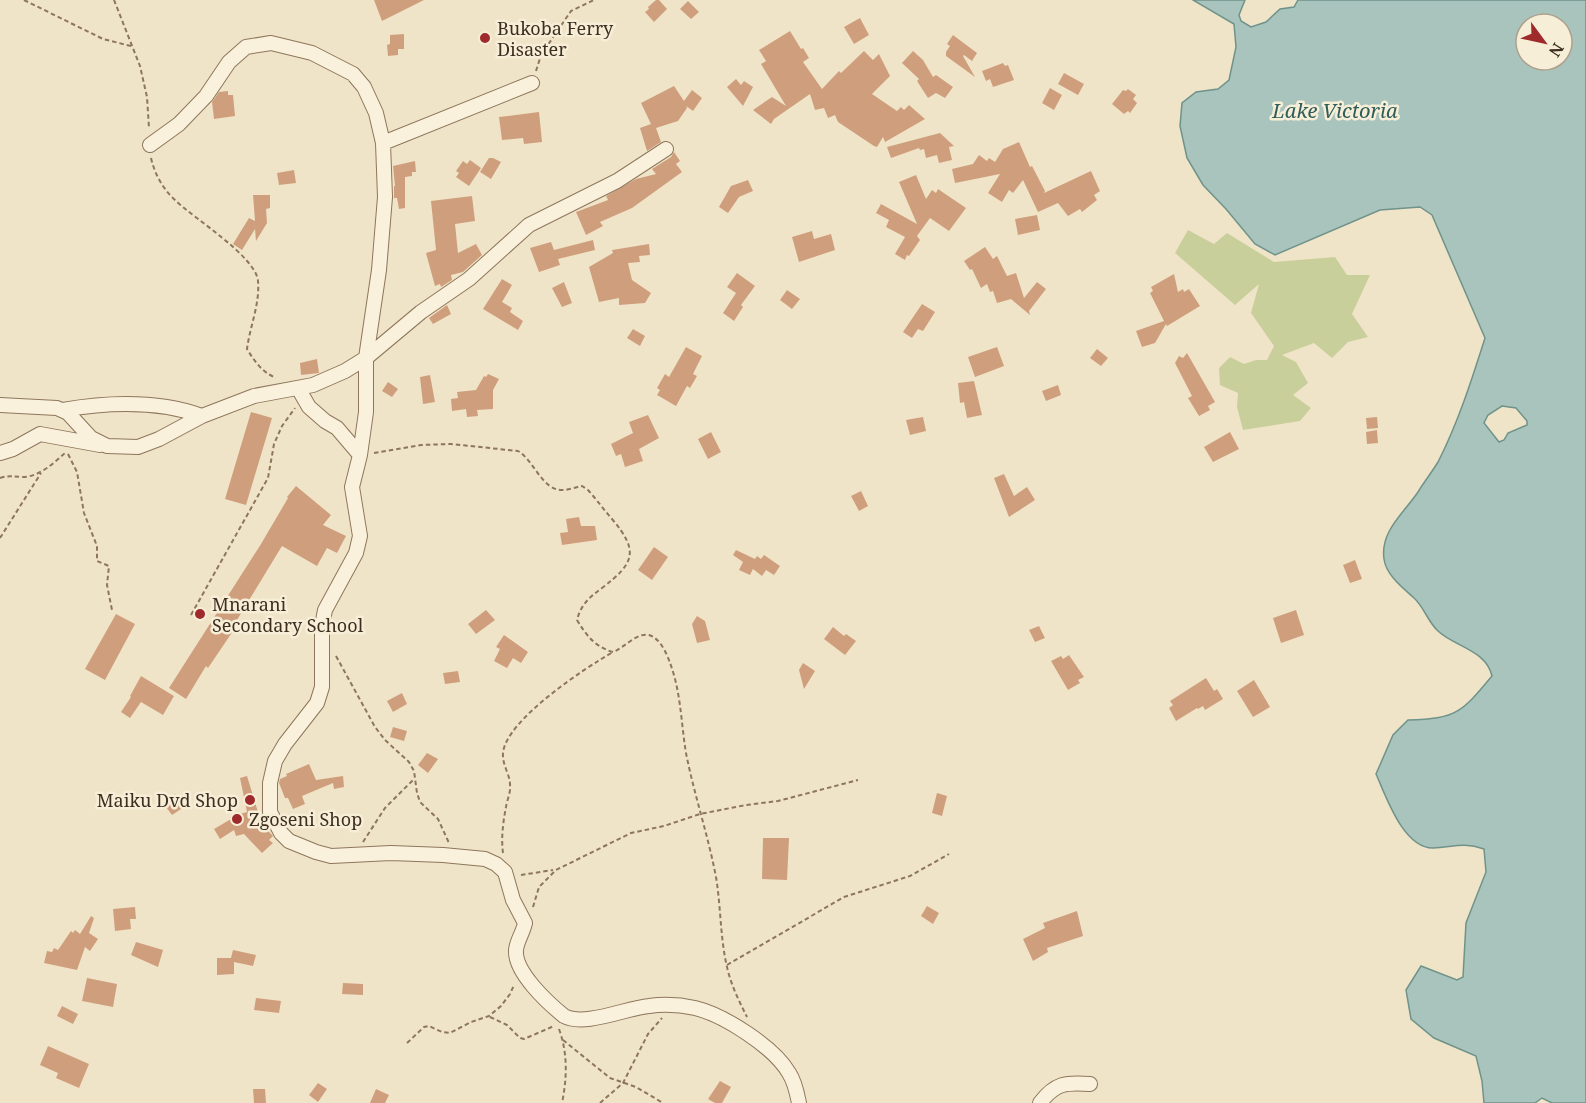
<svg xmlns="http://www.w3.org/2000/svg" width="1586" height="1103" font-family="'Noto Serif',serif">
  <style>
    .green { fill: #c9cf9b }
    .water { fill: #a9c4bc; stroke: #6f938a; stroke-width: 1.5; fill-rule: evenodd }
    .building { fill: #cf9f7d }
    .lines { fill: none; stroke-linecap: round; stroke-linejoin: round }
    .minor-casing { stroke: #8d765c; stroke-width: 16 }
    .path { stroke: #8d765c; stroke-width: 2; stroke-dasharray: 4.5 3; stroke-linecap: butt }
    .minor { stroke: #faf1dc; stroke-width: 14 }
    .poi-dot { fill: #9e2a2b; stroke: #f7eed8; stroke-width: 2 }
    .labels { text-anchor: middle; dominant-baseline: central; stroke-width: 5; stroke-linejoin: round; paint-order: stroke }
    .poi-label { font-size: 18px; fill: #3d2e20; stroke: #f7eed8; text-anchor: start }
    .water-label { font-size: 20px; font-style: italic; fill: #2f5d5a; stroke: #f7eed8 }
  </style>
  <rect width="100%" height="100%" fill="#f0e4c8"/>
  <path class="green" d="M1188 230 1214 244 1227 233 1274 262 1335 257 1347 275H1370L1352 314 1368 337 1348 342 1332 358 1314 343 1282 355 1296 362 1308 383 1293 395 1311 408 1300 421 1243 430 1237 407 1238 393 1220 385 1219 368 1230 357 1244 364 1256 360H1267L1274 346 1251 313 1259 284 1235 305 1175 253Z"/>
  <path class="water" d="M1193 0H1245L1239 15 1241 21 1251 27 1266 22 1280 9 1294 7 1298 0H1586V1103H1552L1542 1098 1535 1103H1484L1482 1081 1476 1056 1434 1038 1411 1019 1406 990 1421 966 1457 980 1463 977 1466 923 1486 872 1484 849C1463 842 1454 847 1433 848 1403 848 1386 796 1376 774L1393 735 1408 720C1457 719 1462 712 1492 676 1486 650 1455 647 1438 631 1428 622 1424 607 1414 598 1403 588 1386 575 1384 559 1380 531 1404 513 1418 492 1424 482 1432 472 1438 462 1458 423 1472 379 1485 338L1432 215 1420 207 1380 210 1275 255 1255 244 1226 209 1203 185 1187 158 1180 126 1182 103 1196 92 1218 89 1229 80 1236 47 1234 24ZM1526 24H1562V60H1526ZM1502 406 1516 408 1527 421V425L1508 433 1504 440 1499 442 1484 423 1488 415Z"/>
  <path class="building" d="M374 0H424L382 21Z
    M656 0H659L667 9 654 22 645 12 649 9 648 7Z
    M688 1 699 12 691 19 680 9Z
    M860 18 869 35 854 44 844 27Z
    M790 31 801 49 803 48 809 58 803 62 822 89 839 71 841 73 864 51 873 60 879 54 890 76 872 94 897 111 901 107 904 110 909 105 925 119 885 142 883 137 877 147 874 146 838 122 835 115 828 118 824 108 815 110 810 94 774 119 771 124 753 110 772 97 786 106 761 64 766 61 759 50Z
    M404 34V49H398V55L388 56 387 45 390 44V35Z
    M953 35 977 53 972 61 964 55 963 56 975 77 946 56V52L950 46 947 44Z
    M913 51 923 60 933 77 936 75 953 87 945 98 936 93 928 98 917 81 919 79 902 63Z
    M1003 63 1005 66 1008 65 1014 80 993 87 990 79 986 81 982 71Z
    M1064 73 1084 84 1078 95 1058 84Z
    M736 79 741 85 744 81 753 87 743 106 727 87Z
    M674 86 684 101 692 90 702 98 693 111 686 106 687 108 678 121 656 128 661 142 647 151 640 128 651 124 641 103Z
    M1050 88 1062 95 1054 110 1042 103Z
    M1128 89 1136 95 1133 99 1137 103 1130 113 1128 111 1124 114 1112 104 1123 90 1126 91Z
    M228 91V95H233L235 116 214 119 212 102 219 92Z
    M539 112 542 142 524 144 523 138 502 140 499 117Z
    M940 133 954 146 949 147 952 160 939 163 937 155 926 158 924 149 920 150 919 148 891 158 887 147Z
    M1019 142 1030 167 1032 166 1045 191 1044 193 1091 171 1100 191 1094 195 1097 200 1082 212 1080 209 1068 216 1058 203 1038 212 1023 180 1013 193 1009 190 1002 202 988 193 1000 174 955 183 952 169 973 164 979 155 987 161 989 158 995 162 1003 149Z
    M674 152 680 161 676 164 682 172 632 208 600 222 603 226 586 235 576 212 608 200 606 196 636 179 656 174 652 169 671 157Z
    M489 158H493L501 162 491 179 480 172Z
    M470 160 481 168 469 186 456 177 459 173 456 171 463 161 467 164Z
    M415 161 416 172H412V176L405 177V208L399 209 397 198H394V186H395L393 166Z
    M294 170 296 183 279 185 277 173Z
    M916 175 926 199 932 190 936 193 938 189 966 208 949 231 930 218 917 236 920 240 909 256 907 255 905 260 895 254 905 237 886 227 889 220 876 213 881 204 917 224 899 182Z
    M748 180 753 191 739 197 728 213 719 207 731 186Z
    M253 195H270V208L266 209 267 223 256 241 255 229 242 250 233 244 249 218 255 221Z
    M472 196 475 221 455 224 458 253 476 244 482 255 463 272 451 275 452 280 441 287 440 284 435 286 426 253 436 250 431 201Z
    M1037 215 1040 230 1018 235 1015 219Z
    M812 231 814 239 831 234 835 250 799 262 792 237Z
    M593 240 595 250 558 259 560 265 539 272 530 248 551 242 554 250Z
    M649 244 650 255 639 256 640 262 628 263 632 280 651 293 645 303 619 305V298L599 302 589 267 613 253 612 250Z
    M985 247 993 259 997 256 1007 276 1016 273 1024 298 1037 282 1046 289 1029 311 1030 315 1011 299 997 303 993 291 990 292 987 284 981 288 972 269 970 270 964 261Z
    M737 273 755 286 741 305 743 307 734 321 723 313 736 293 727 287Z
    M1174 274 1178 292 1183 289 1184 292 1189 289 1200 306 1167 326 1166 324 1155 343 1142 347 1136 331 1164 321 1150 293 1153 291 1151 287Z
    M502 279 512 285 502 302 512 308 510 312 523 321 518 330 483 309Z
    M564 282 572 303 562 307 552 288Z
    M787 290 800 299 792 309 780 300Z
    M922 304 935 312 923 331 918 329 912 338 903 332Z
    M447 305 451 314 433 324 429 318Z
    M633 329 645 336 640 346 627 338Z
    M686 347 702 356 693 374 697 376 690 388 687 386 676 406 657 395 660 390 657 388 665 374 669 377Z
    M997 347 1004 366 975 377 968 357Z
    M1097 349 1108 358 1101 366 1090 358Z
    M1187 353 1215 402 1208 406 1210 410 1199 416 1188 398 1192 396 1175 363 1179 356 1183 358Z
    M317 359 319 373 301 375 300 363Z
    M488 374 499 379 493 390V409L477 410 478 416 467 417 466 409 452 411 451 399 458 398 457 392 476 390 484 376 486 377Z
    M430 375 435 402 423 404 420 377Z
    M974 381 982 415 967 418 964 402 960 403 958 383Z
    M388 382 398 389 392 397 382 391Z
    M1058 385 1061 395 1046 401 1042 391Z
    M251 412 272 418 246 505 225 499Z
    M648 415 659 438 639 449 643 461 625 467 621 454 616 456 611 444 633 433 629 422Z
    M923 417 926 431 910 435 906 420Z
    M1377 417 1378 428 1367 429 1366 418Z
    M1377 430 1378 443 1367 444 1366 432Z
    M711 432 721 452 708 459 698 439Z
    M1230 432 1239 449 1213 462 1204 447Z
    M1004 474 1014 496 1027 487 1035 500 1009 517 994 478Z
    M296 486 331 515 323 525 346 536 337 553 327 548 317 566 282 546 237 620 239 622 231 634 208 668 206 666 186 699 169 688 261 544 288 498 287 497Z
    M861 491 868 506 859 511 851 496Z
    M579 517 581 526H595L597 540 562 545 560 533 568 532 566 519Z
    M654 547 668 557 652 580 638 570Z
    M736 550 755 559 757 556 761 559 764 555 780 566 774 575 766 570 762 576 753 569 750 575 739 570 743 562 733 555Z
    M1355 560 1362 579 1350 583 1343 565Z
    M486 610 495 620 476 634 468 624Z
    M1296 610 1304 635 1281 643 1273 618Z
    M116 614 135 624 105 680 85 669Z
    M697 616 705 621 710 640 697 643 692 624Z
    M1039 626 1045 638 1035 642 1029 630Z
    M833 627 844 636 846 634 856 641 845 655 824 639Z
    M504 635 528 652 521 663 513 658 507 668 494 661 500 649 496 647Z
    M1069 655 1084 677 1078 680 1080 683 1068 690 1051 661 1061 656 1063 659Z
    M803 663 815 671 804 689 799 670Z
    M458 671 460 682 445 684 443 673Z
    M141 676 174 696 163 715 141 702 130 718 121 712 131 697 130 696Z
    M1206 678 1214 691 1217 689 1223 699 1205 710 1203 706 1198 709 1197 708 1176 721 1169 708 1173 705 1170 701Z
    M1254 680 1270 707 1253 717 1237 691Z
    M402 693 407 704 393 712 387 701Z
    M393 727 407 731 404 741 390 737Z
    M427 753 438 759 428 773 418 765Z
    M309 764 316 780 343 776 344 787 334 789 333 783 302 796 305 804 293 809 288 798H285L279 783 280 779 287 776 286 774Z
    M247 776 258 812 252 814 273 836 269 840 273 843 262 853 244 834 236 836 234 830 220 839 214 829 231 819 230 817 247 812 240 778Z
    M937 793 947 796 942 816 932 813Z
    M175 794 184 807 172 815 163 803Z
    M763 838H789L787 880 762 879Z
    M927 906 939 913 933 924 921 916Z
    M135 907 136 919H130L131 929 115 931 113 909Z
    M1077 911 1083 936 1047 948 1048 952 1033 961 1023 939 1045 928 1043 923Z
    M91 916 94 918 89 933 98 939 90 951 85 947 77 970 44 963 47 951 52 952 54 948 58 950 71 931 73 933 75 930 80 934Z
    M136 942 163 950 158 967 131 955Z
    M233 950 256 955 253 966 234 962V974L217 975V958H231Z
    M87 978 117 984 113 1007 82 1001Z
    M343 983 363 984V995L342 994Z
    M256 998 281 1001 279 1013 254 1010Z
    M62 1006 78 1014 73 1024 57 1016Z
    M48 1046 89 1064 79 1088 56 1078 58 1073 40 1065Z
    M720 1081 731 1087 722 1103H715L708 1099Z
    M318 1083 327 1089 318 1102 309 1095Z
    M253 1089H265L266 1103H254Z
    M376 1089 389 1095 385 1103H370Z"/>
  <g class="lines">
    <defs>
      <path id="minor" d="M383 143 532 83
        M150 145 179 124 206 96 229 62 246 47 271 43 312 53 353 74 364 87 376 113 383 143 385 197 379 270 366 358V412L360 455 352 487 360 536 356 553 325 610 322 626V687L317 703 285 744 275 761 270 783V812L281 833 289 841 316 852 331 856 391 853 443 855 485 859 496 864 505 872 513 900 525 923C523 933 517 940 516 950 514 972 548 1003 564 1016 585 1027 626 1008 649 1006 664 1004 681 1005 695 1008 724 1015 774 1047 789 1073 795 1082 797 1093 799 1103
        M298 388 309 407 325 421 337 428 360 455
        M0 405 57 408 68 413 91 438 107 446 138 447 159 439 202 416 254 396 313 385 345 371 366 358 421 312 469 279 529 225 617 181 666 149
        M63 410C109 402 157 400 202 416
        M0 453 13 449 40 434 100 445
        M1040 1103C1055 1083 1066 1082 1090 1084"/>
    </defs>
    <use href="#minor" class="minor-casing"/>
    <path class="path" d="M24 0 103 39 131 46
      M114 0 140 66 147 97 149 128
      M536 71 541 55 571 11 594 0
      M151 158C155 175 163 189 176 201 195 219 256 257 258 281 260 304 250 326 247 349 255 362 262 372 276 378
      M374 453 421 445 451 444 518 451C534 460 542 491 563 490 569 490 576 487 582 486L588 490C597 500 604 510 612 519 639 551 635 563 602 588 590 597 581 604 577 620 586 635 595 647 613 652 624 648 637 632 649 635 660 638 667 654 670 663 681 692 681 723 686 753 694 794 708 835 716 877 721 907 720 937 727 967 731 985 739 1001 747 1017
      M68 454 77 472 84 513 97 546V561L109 566 107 585 112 610
      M0 478C9 475 15 477 24 477 40 476 54 463 65 453
      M0 538 41 473
      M191 615 268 478 274 444 282 426 295 408
      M336 656 375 727 385 740 409 762 414 771 417 793 420 802 438 819 449 843
      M363 842 385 808 414 779
      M503 853C501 839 503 822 506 807 507 800 511 792 510 785 510 774 502 765 503 753 506 720 585 668 613 652
      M521 875 553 870
      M533 907 539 887 556 870 631 833 664 826 700 814 746 805 778 801 858 780
      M727 965 844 897 910 876 949 854
      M490 1017 507 1025 520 1038 524 1039 554 1026
      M559 1029C568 1054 567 1078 562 1103
      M563 1040 610 1078 636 1087 663 1103
      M407 1043 424 1027 429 1026 442 1032 450 1033 471 1022 489 1016 501 1006 510 994 514 985
      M600 1103 623 1083 648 1034 662 1018"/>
    <use href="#minor" class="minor"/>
  </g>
  <g class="poi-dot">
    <circle cx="485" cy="38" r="6"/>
    <circle cx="200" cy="614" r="6"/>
    <circle cx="250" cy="800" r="6"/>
    <circle cx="237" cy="819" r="6"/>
  </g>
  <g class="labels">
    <g class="poi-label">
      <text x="497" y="28">Bukoba Ferry<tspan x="497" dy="21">Disaster</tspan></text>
      <text x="212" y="604">Mnarani<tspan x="212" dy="21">Secondary School</tspan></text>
      <text x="238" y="800" text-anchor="end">Maiku Dvd Shop</text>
      <text x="249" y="819">Zgoseni Shop</text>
    </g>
    <g class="water-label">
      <text x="1335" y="110">Lake Victoria</text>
    </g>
  </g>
  <g transform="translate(1544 42) rotate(123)"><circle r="28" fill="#f7eed8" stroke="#ada18e" stroke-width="1.5"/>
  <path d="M0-4.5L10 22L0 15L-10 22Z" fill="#9e2a2b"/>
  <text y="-9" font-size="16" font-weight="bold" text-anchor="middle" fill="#3d2e20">N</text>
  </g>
</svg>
